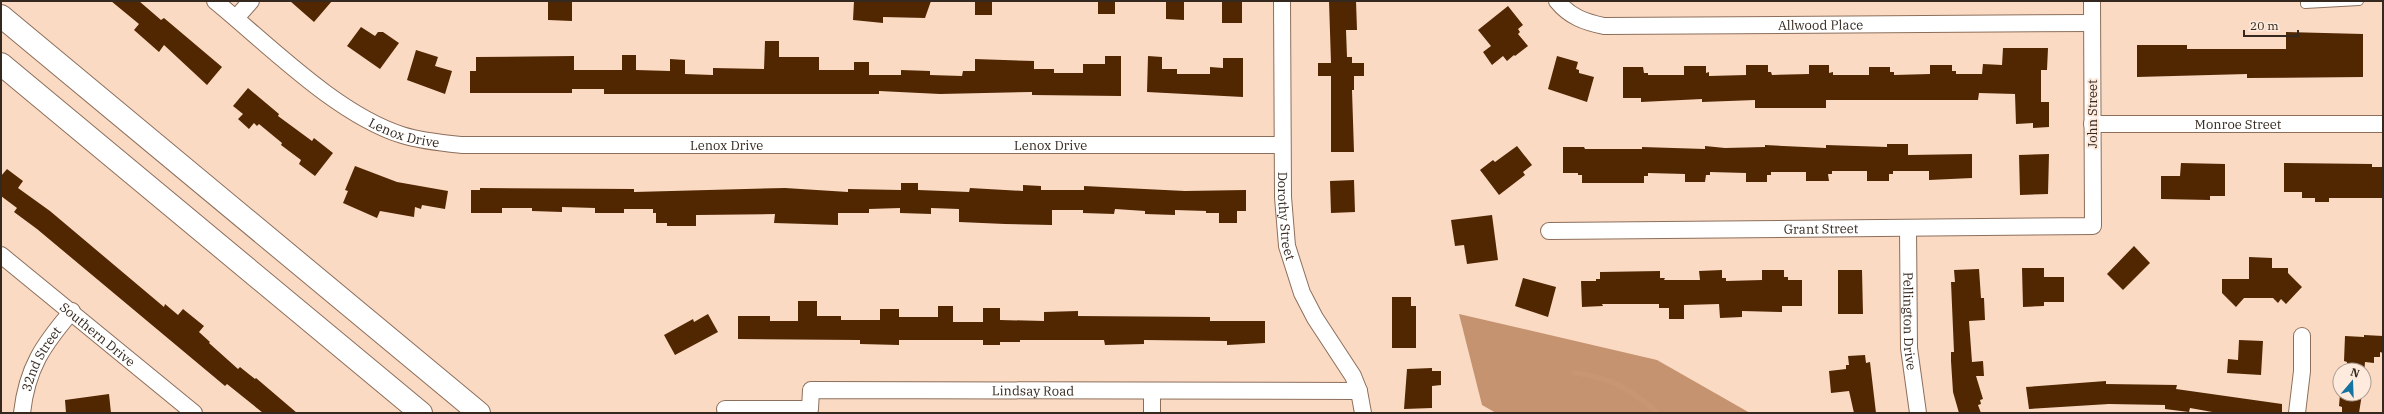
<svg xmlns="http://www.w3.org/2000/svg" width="2384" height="414" font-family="'IBM Plex Serif',serif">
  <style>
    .forest { fill: #c59370 }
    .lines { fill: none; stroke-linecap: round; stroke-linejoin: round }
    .stream { stroke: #c89673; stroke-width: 5.5 }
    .building { fill: #512702 }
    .lane-casing { stroke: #8c6f5b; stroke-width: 10 }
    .street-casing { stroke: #8c6f5b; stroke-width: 18 }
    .highway-casing { stroke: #8c6f5b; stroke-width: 24 }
    .lane { stroke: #fff; stroke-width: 8 }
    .street { stroke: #fff; stroke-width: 16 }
    .highway { stroke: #fff; stroke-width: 22 }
    .labels { text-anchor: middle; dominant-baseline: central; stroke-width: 4; stroke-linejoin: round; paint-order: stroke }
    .street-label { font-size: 13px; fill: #34281f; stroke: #ffebdd }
  </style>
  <rect width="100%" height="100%" fill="#fbdac4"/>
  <path class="forest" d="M1459 314 1657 360 1750 413H1496L1482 405Z"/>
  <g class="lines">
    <path class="stream" d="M1574 373C1611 377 1630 389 1658 413"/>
  </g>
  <path class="building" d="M111 1H139L161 20 164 18 222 67 207 85 164 45 159 52 134 30 139 24Z
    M290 1H332L314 22Z
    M548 1H572V21L548 20Z
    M854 1H931L925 18 883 17V23L853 20Z
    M975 1H992V15H975Z
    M1098 1H1115V14H1098Z
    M1166 1H1184V20L1166 19Z
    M1222 1H1242V23H1222Z
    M1329 1H1356L1357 30H1346L1347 57H1352V63H1364V76H1354V90H1352L1354 152H1331V76H1318V63H1331Z
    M1508 6 1523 25 1518 29 1520 32 1518 34 1528 46 1515 56 1514 55 1507 61 1503 56 1492 65 1483 52 1491 46 1478 30Z
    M361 27 375 36 378 32H383L399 43 380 69 347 46Z
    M2286 32 2363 34V77L2247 78V74L2137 77V45H2187V49H2286Z
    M765 41H779V57H819V70H854V62H869V75H901V70L930 71V75L962 76 963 71H975V59L1034 61V69H1054V73H1083V64H1105V56H1121V96L1032 95V92L940 94 879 91V94H604V89H572V93H470V71H476V57L574 56V70H622V55H636V70L670 71V59L685 60V74L713 75V68L764 69Z
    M2003 48H2048L2047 70H2041V102H2049V127L2033 128V123L2016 124 2015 94 1979 93 1978 100H1826V108H1755V100L1702 102V99L1641 102V98H1623V67H1643L1644 73H1648V75H1684V66H1706V73L1709 72V76L1746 75V65H1768V72H1771L1772 75 1809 74V65H1829V73L1833 72V75H1869V67H1890V72H1894V75L1930 74V65H1952V71H1956V74H1982L1983 64 2002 65Z
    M416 50 438 57 435 66 452 71 445 94 407 80Z
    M1148 56 1162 57V69H1177V74H1210V67L1223 68V58H1243V97L1147 92Z
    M1557 56 1578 62 1576 69 1579 70V73L1594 77 1587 102 1548 89Z
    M248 88 279 114 278 116 312 141 314 138 333 153 315 176 299 164 301 160 281 145 282 143 259 124 257 126 254 123 249 129 238 119 243 114 233 106Z
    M1887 144H1908V155L1972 154V178L1929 180V171H1893V174H1889V181H1867V171H1832V174H1828L1829 181H1806V172H1771V175H1767V182H1746V173L1710 172V175H1706L1705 182H1685V174L1648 173V176H1644V183H1582V175H1578V173H1563V147H1584L1585 149H1642V147L1705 149V146L1725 148 1765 147V145L1826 148V145L1887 147Z
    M1517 146 1532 165 1523 172 1525 175 1499 195 1480 170 1493 160 1495 162Z
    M2049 154 2048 194 2020 195 2019 155Z
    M2181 163 2225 164V196H2210V200L2161 199V176H2180Z
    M2284 163 2372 164V167H2383V198H2329V202H2315V198H2302V192H2284Z
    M355 166 397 182 448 191 445 209 422 205 421 209 415 207 414 217 380 211 377 218 343 203 348 191 345 190Z
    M7 169 23 181 18 188 50 211 164 307 165 304 178 315 183 309 204 326 199 332 210 342 209 343 238 369 240 367 255 379 256 378 297 413H263L227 384 225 386 37 229 14 212 17 208 1 196V176Z
    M1354 180 1355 212 1331 213 1330 181Z
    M901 183H918V190L969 192 970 188 1023 191V185L1041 186V190H1084V186L1185 191 1246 190V211H1237V223H1219V213H1206V211L1175 210V215L1145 214V211L1115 209 1114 214 1083 213V210H1052V225L1005 224 959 222V209L931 208V214L900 213V208L869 209V213H838V225L774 223 775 214 696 215V226H667V223H656V213H653V209H624V213H595V208L562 207V212L532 211V208H502V213H471V190H480V188L634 189V192L785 188 848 192V189L901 190Z
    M1492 215 1498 260 1467 264 1464 245 1455 246 1451 220Z
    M2134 246 2150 263 2123 290 2107 274Z
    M2249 257 2272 258V268H2288V273L2302 287 2286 304 2281 299 2278 303 2273 298H2244L2236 307 2222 293V279H2249Z
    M2022 268H2044V277H2064V302H2044V306L2023 307Z
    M1979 269 1981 298H1984L1985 320 1969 321 1972 362 1983 361 1984 376H1976L1983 399 1980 400 1981 404 1978 405 1981 413H1959L1953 392 1951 361V352H1954L1951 282H1955L1954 270Z
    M1722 270V278H1726V281L1762 280V270H1784V277H1788V280H1802V306H1782V312L1742 311V317L1720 318 1719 304 1684 305V319H1669V308H1659V304H1602L1603 306 1582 307 1581 281H1596V279H1600V272L1660 271V278H1665L1664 280H1700L1699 271Z
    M1838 270H1862L1863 314H1838Z
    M1523 278 1556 287 1548 317 1515 306Z
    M1392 297H1411V306H1416V348H1392Z
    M798 301H817V316H841V320H880V309H899V317H938V306H953V322H983V308H1000V320L1044 321V312L1078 311V316L1210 317V321H1265V343L1227 345V341L1144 340V344L1105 345 1104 340H1020V342H1000V345H983V340H899V345L860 344V340L738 339V316H770V321H798Z
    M708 314 718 332 675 355 664 335 693 319 694 322Z
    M2364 335 2383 336V353L2380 352V357H2374V363L2365 362 2364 375V370H2347V362L2344 361 2345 336 2364 337Z
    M2239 340 2263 341 2261 375 2227 373 2228 359 2238 360Z
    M1865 355 1866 363 1870 362 1876 413H1854L1849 391 1831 393 1829 371 1846 369V365H1849L1848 356Z
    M1432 368V371H1441V385L1432 386V408L1404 409 1407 369Z
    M2106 381V384L2177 385 2176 389 2282 404V413H2218L2190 408 2189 412 2165 409V405L2109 404 2029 409 2026 387Z
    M109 394 111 413H66L65 400Z
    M2340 394H2362L2359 413H2342V407L2339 406Z"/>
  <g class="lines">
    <defs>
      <path id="lane" d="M2305 1V4L2359 1"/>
      <g id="street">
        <path id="s1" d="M215 1C269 45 336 114 402 135 421 141 442 143 462 145H1282"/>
        <path id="s2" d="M1282 1 1283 197 1287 246 1302 293 1315 318 1353 376 1359 391 1363 413"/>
        <path id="s3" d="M1557 1C1570 17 1585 22 1604 26L2092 23"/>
        <path d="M236 18 251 1"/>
        <path id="s4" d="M2092 124H2383"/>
        <path id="s5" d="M1908 228 1909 348 1918 413"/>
        <path id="s6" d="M1549 231 2093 226 2092 1"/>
        <path id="s7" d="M1 255 194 413"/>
        <path d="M1152 391V413"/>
        <path id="s8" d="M725 409H810L811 390 1359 391"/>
        <path id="s9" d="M22 413C27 368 43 345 72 311"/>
        <path d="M2297 413 2302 371V336"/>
      </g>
      <path id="highway" d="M1 16 479 413
        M1 64 421 413"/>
    </defs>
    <use href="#lane" class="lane-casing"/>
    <use href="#street" class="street-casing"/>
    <use href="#highway" class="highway-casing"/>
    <use href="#lane" class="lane"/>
    <use href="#street" class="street"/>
    <use href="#highway" class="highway"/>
  </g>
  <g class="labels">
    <g class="street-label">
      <text stroke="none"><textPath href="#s3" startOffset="271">Allwood Place</textPath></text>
      <text transform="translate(2092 114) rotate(-90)">John Street</text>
      <text stroke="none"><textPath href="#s4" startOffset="146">Monroe Street</textPath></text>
      <text stroke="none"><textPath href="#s1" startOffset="233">Lenox Drive</textPath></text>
      <text stroke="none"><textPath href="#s1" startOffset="557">Lenox Drive</textPath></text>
      <text stroke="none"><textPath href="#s1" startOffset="881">Lenox Drive</textPath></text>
      <text stroke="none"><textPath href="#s2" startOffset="215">Dorothy Street</textPath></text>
      <text stroke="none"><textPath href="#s6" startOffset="272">Grant Street</textPath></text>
      <text stroke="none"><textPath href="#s5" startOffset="93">Pellington Drive</textPath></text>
      <text stroke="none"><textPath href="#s7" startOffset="125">Southern Drive</textPath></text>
      <text stroke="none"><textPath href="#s9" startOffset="58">32nd Street</textPath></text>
      <text stroke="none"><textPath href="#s8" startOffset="326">Lindsay Road</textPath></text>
    </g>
  </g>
  <rect width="2384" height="414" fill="none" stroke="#34281f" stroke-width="4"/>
  <g transform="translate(2352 382) rotate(19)"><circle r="19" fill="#ffebdd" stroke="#ae9d91"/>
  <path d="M0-3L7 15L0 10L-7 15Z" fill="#1474a1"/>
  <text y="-6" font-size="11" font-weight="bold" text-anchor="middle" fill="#34281f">N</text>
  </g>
  <path d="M2244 30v6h54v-6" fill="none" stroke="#34281f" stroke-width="2"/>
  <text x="2250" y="30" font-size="12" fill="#34281f" stroke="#ffebdd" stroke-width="3" paint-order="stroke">20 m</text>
</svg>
